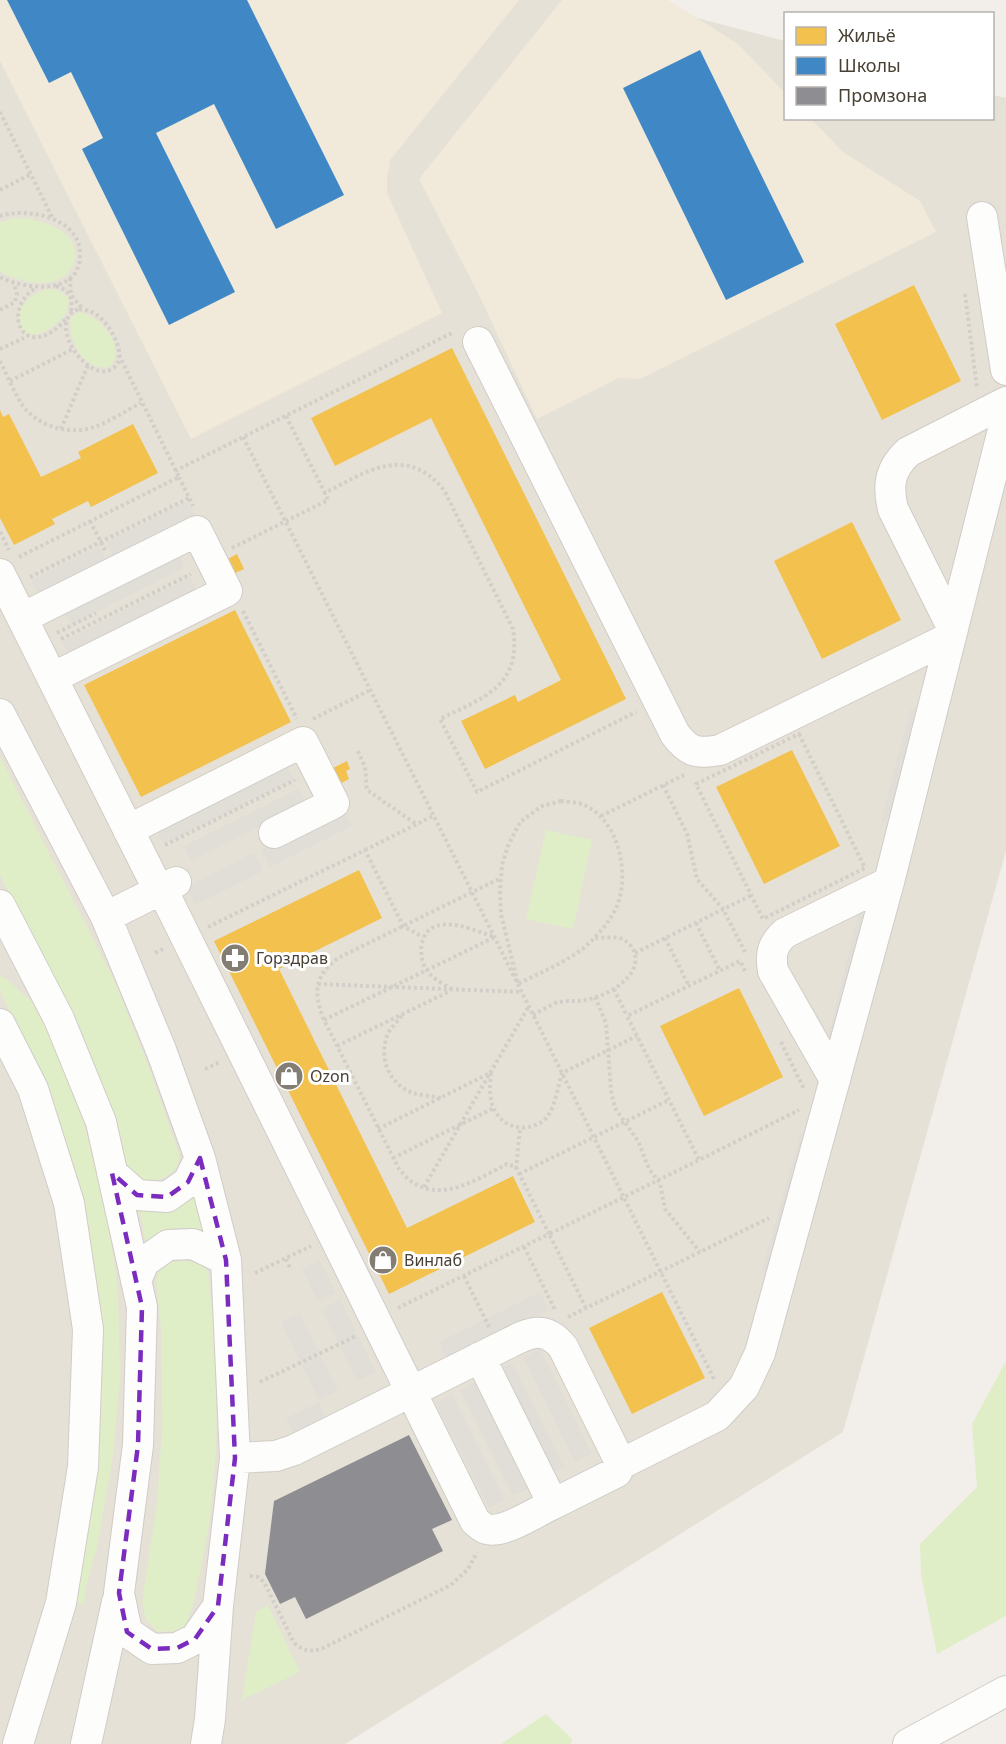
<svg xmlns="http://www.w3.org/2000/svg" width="1006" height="1744" font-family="'Noto Sans',sans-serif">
  <rect width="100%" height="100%" fill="#f2efea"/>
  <path fill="#e6e1d6" d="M0 0H628L785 41 786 118H992L993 95 1006 98V851L843 1432 345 1744H0Z"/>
  <path fill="#f1eadb" d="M0 0H519L390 160 387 179V193L442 313 191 439 0 61Z
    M562 0H668L738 44 785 93 786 118 811 119 843 152 920 201 936 232 640 379 619 378 537 419 479 295 419 179Z"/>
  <path fill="#dfeec7" d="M16 218C38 217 84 231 74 262 64 293 19 283 0 271V222Z
    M49 289 57 290 68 297C70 308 66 315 58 322 15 360 0 300 49 289Z
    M79 312C100 315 127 347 110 366 86 374 66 339 71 318Z
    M0 757 115 982 151 1073 179 1154 178 1166C162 1184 148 1184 127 1172L71 1015 0 875Z
    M546 830 592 840 573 929 526 919Z
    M0 976 6 979 31 1001 44 1024 79 1105 106 1208 118 1287 120 1378 113 1455 97 1547 86 1587 84 1605 77 1602 99 1443 100 1332 57 1118 0 990Z
    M195 1196 204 1236C200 1234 195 1230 191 1229 175 1225 155 1231 146 1243L139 1206C164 1215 174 1211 195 1196Z
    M183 1261 198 1262 208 1272C219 1370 222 1471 201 1568 197 1588 193 1607 186 1626L174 1631 158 1632 146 1620 142 1601 157 1504 162 1429 161 1328 156 1282 158 1270 169 1263Z
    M1006 1361V1616L937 1654 921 1575 920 1544 977 1487 972 1424Z
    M268 1605 300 1672 242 1700 256 1612Z
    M546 1714 572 1739 571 1744H501Z"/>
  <path fill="#e1ded8" d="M188 501 197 519 115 560 106 542Z
    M99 546 108 564 40 598 31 580Z
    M178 552 185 567 71 625 63 609Z
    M190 577 199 594 70 658 62 642Z
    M910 709 925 713 899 813 881 822Z
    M285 763 294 779 164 844 156 828Z
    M299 789 306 804 191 861 184 846Z
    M343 809 352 826 270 867 261 850Z
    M254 853 263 871 195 905 186 887Z
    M876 900 841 1041 828 1037 858 915Z
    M821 1118 783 1251 761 1274 800 1135Z
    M320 1260 336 1293 318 1302 302 1269Z
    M540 1292 549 1310 447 1360 439 1342Z
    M340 1300 376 1372 357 1381 321 1309Z
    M299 1313 338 1391 319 1400 281 1323Z
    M540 1349 592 1453 575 1462 523 1357Z
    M512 1363 564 1467 548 1475 496 1370Z
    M478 1381 531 1488 513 1496 460 1390Z
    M452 1394 505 1500 489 1508 436 1402Z
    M319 1402 327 1421 295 1437 286 1418Z"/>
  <path fill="#f2c14e" d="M914 285 961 381 882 420 835 324Z
    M452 348 626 699 485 769 461 721 515 695 518 702 561 680 431 418 335 466 311 418Z
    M0 410 3 417 9 414 41 477 81 458 78 452 133 424 158 473 91 507 88 501 52 519 55 524 14 545 0 518Z
    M852 522 901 620 822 659 774 561Z
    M237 554 244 569 229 576 222 562Z
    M235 610 291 722 141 797 84 685Z
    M792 750 840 846 764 884 716 787Z
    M347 761 350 769 346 771 349 779 334 787 327 771Z
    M359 870 382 918 279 969 407 1228 513 1176 535 1222 389 1294 214 941Z
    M739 988 783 1077 704 1116 660 1026Z
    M662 1292 705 1378 632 1414 589 1328Z"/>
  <path fill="#3f88c5" d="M7 0H247L344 195 276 229 214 104 156 133 235 292 169 325 82 149 103 138 71 72 49 83Z
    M700 50 804 262 726 300 623 88Z"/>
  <path fill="#8d8d92" d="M409 1435 452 1520 432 1529 443 1551 306 1619 295 1597 280 1604 265 1574 274 1501Z"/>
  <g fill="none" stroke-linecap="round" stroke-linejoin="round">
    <g stroke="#d0ccc7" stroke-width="32">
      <path id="minor" d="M982 217 1006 370
        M478 342 675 734C689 753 698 754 720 750L951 637
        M0 574 159 891
        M22 618 197 531 227 591 52 678
        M953 629 893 509C887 485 890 469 908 452L1006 402
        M0 714 106 917 161 1050 200 1158 226 1260 235 1458 218 1606 210 1719 206 1744
        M128 830 303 742 334 803 274 833
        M162 889 475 1521C479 1524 482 1528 487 1529 503 1534 538 1511 553 1504
        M0 905 59 1019 101 1122 142 1307 138 1445 119 1593 127 1632 152 1649 177 1648 195 1639 218 1606
        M106 917 176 882
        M0 1024 33 1089 69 1203 88 1329 83 1467 61 1603 18 1744
        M835 1080 773 971C770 954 772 945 785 933L889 882
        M112 1173 137 1195 167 1197 188 1182 200 1158
        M136 1281 144 1262 168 1245 193 1244 226 1260
        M480 1357 553 1504 617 1472 621 1464
        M235 1458 276 1456 294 1450 499 1348C524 1336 542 1321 563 1347L621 1464 717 1416 744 1387 760 1353 889 882 1006 418
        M86 1744 117 1602
        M908 1744 1006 1691"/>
    </g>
    <path stroke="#d2cfc9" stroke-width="4" stroke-dasharray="3 3" stroke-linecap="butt" d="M0 112 53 219
      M0 190 31 174
      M0 216C28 207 82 218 80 256 79 297 23 289 0 277
      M70 278 71 295 82 308
      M56 286C70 290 73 298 71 311
      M34 289C0 312 25 366 67 318
      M965 294 977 388
      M79 309C86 310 91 311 97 315 110 324 132 360 110 370 85 381 45 320 79 309Z
      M0 310 15 302 17 293 14 284
      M0 349 24 338
      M0 361C7 375 13 390 21 403 35 425 66 435 91 428 108 423 125 411 141 403
      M10 381 73 349
      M286 416 325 493C367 471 406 444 444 490L513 629C522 686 483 698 440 719L477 792 636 712
      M61 429 88 365
      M243 437 472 892 715 1381
      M175 471 454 332
      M179 477 193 506
      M90 521 105 550
      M0 532 9 550
      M232 548 328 500 325 493
      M19 557 179 477 119 355
      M30 577 189 498
      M243 611 297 719
      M57 633 96 613
      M61 639 191 574
      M313 719 370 690
      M799 734 865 868 763 919 696 784Z
      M358 751 365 767 367 790 416 824
      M663 785 687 834 697 879 723 909 745 952
      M561 801C568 802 578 802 584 805 619 820 630 873 617 906 612 917 605 927 596 936 576 959 545 970 518 984L501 914 500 891 502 865 508 846 520 822 542 806Z
      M601 816 684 775
      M165 845 295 780
      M365 850 433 816
      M696 923 720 971
      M208 927 365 850 403 926 423 937
      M665 938 689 986
      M155 953 165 948
      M635 953 752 895
      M745 971 740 961 627 1016 699 1160 799 1110
      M318 984 522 992
      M452 989C443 984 431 978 426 969 417 954 420 927 441 925 458 922 478 932 495 937
      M614 989 627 1016
      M595 997 606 1023 611 1091 615 1108 638 1141 649 1169 660 1183 665 1209 700 1252
      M533 1015C541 1011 550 1005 558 1002 565 1001 571 1001 577 1001 595 1000 615 991 627 978 639 967 639 947 622 939 615 936 603 938 595 938
      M402 1016C396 1023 388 1030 386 1039 380 1061 390 1085 413 1093 421 1095 431 1096 441 1098
      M324 1020 495 937
      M781 1042 804 1089
      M337 1046 450 991
      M205 1069 220 1062
      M491 1073C490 1087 488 1101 497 1114 508 1132 538 1132 549 1114 556 1103 558 1085 562 1073L637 1036
      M378 1129 490 1073
      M393 1158 494 1108
      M516 1169 520 1128
      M519 1174 669 1100
      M424 1187 529 1006
      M524 1247 555 1310
      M286 1259 291 1270
      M255 1273 311 1246
      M464 1276 489 1327
      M398 1308 549 1234 516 1167 507 1164C479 1178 443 1203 412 1182 407 1179 403 1173 399 1169L323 1018C313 990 315 976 338 958L501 878
      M586 1308 549 1234 699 1160
      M568 1317 769 1218
      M260 1382 356 1336
      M250 1576 258 1577 264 1582 294 1643C303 1651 310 1652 321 1649L451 1585 468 1569 477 1552"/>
    <use href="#minor" stroke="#fdfdfc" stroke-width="30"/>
  </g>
  <path fill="none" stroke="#7b2cbf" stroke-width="4.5" stroke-dasharray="12 8" stroke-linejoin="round" d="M200 1158 226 1260 235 1458 218 1606 195 1639 177 1648 152 1649 127 1632 119 1593 138 1445 142 1307 112 1173 137 1195 167 1197 188 1182Z"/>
  <defs>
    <g id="pharmacy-disc" transform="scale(1.5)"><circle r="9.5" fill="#847d74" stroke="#fff"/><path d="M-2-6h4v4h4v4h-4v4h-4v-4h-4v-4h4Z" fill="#fff"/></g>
    <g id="shop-disc" transform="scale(1.5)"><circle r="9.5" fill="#847d74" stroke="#fff"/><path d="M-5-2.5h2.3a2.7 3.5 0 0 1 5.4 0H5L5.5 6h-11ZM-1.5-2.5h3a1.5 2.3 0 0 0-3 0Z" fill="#fff"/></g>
  </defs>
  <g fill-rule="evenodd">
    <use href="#pharmacy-disc" x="235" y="958"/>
    <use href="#shop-disc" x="289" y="1076"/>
    <use href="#shop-disc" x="383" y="1260"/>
  </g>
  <g text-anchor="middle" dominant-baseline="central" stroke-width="6" stroke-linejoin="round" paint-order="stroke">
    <g font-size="16" fill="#484034" stroke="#fff" text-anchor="start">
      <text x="256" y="958">Горздрав</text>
      <text x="310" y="1076">Ozon</text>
      <text x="404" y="1260">Винлаб</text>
    </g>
  </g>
  <rect x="784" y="12" width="210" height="108" fill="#ffffff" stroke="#b6b3ae" stroke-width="1.5"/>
  <rect x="796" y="27" width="30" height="18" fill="#f2c14e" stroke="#b6b3ae" stroke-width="1.5"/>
  <text x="838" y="42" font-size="18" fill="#484034">Жильё</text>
  <rect x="796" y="57" width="30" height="18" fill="#3f88c5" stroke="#b6b3ae" stroke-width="1.5"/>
  <text x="838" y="72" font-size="18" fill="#484034">Школы</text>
  <rect x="796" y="87" width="30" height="18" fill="#8d8d92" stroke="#b6b3ae" stroke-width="1.5"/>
  <text x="838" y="102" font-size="18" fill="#484034">Промзона</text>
</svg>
